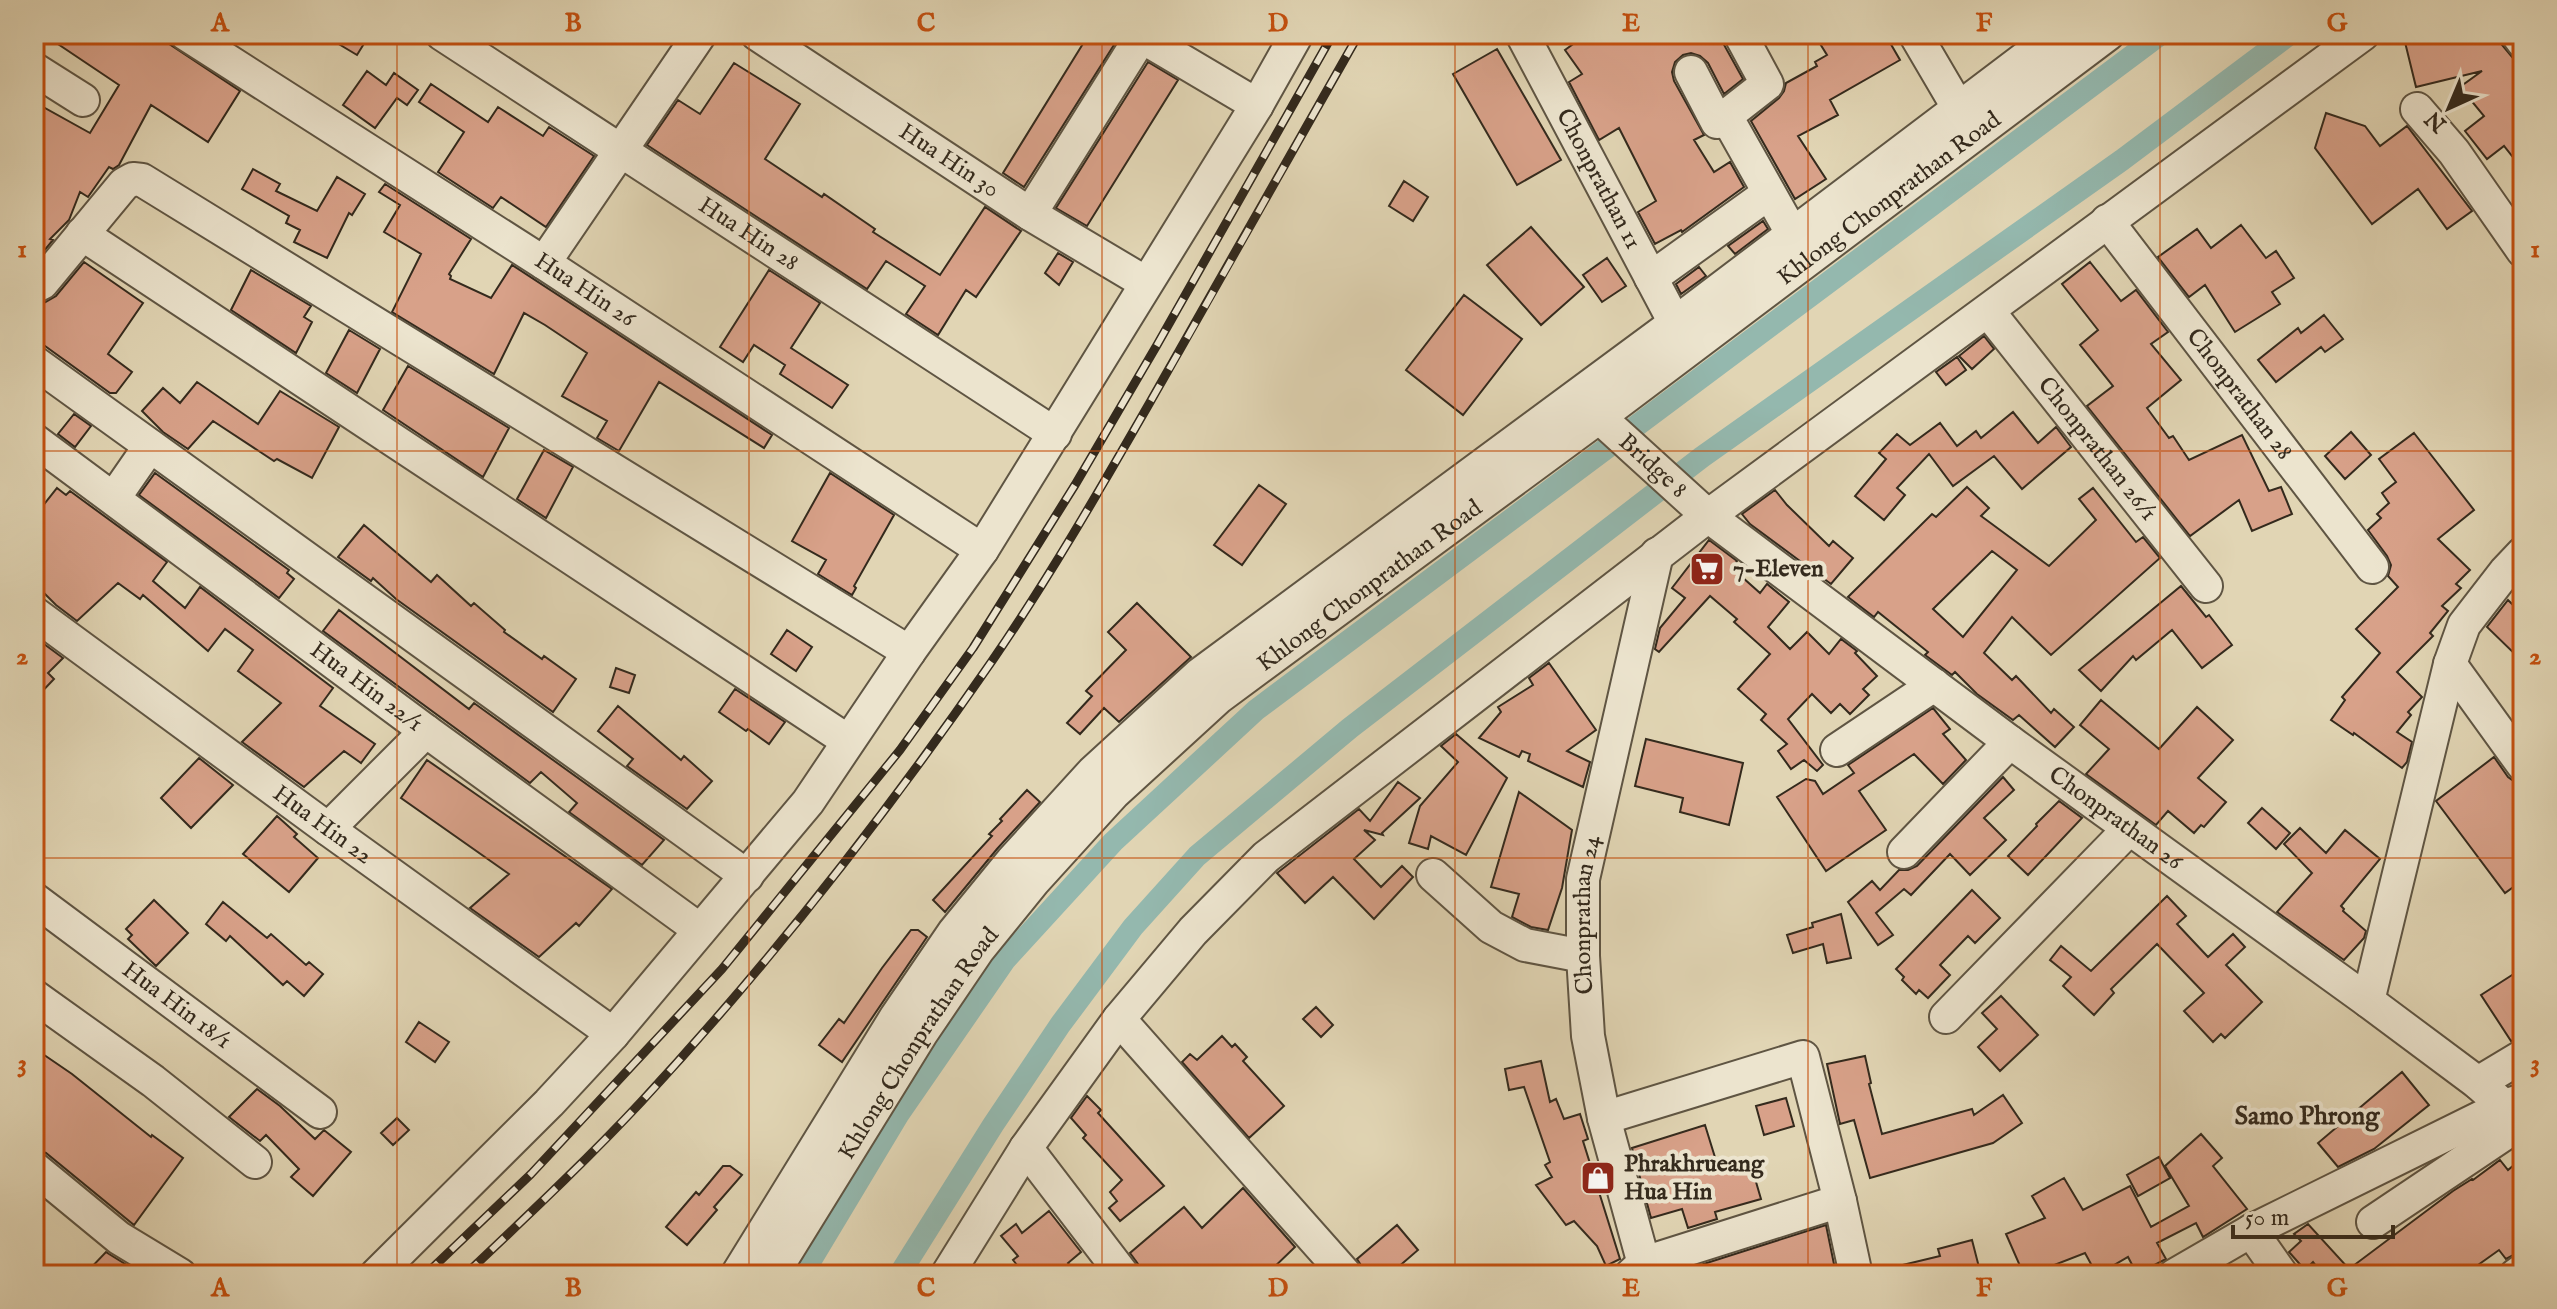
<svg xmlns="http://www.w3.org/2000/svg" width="2557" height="1309" font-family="'IM FELL English',serif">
  <rect width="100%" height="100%" fill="#e1d5b4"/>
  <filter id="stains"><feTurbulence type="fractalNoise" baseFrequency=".0025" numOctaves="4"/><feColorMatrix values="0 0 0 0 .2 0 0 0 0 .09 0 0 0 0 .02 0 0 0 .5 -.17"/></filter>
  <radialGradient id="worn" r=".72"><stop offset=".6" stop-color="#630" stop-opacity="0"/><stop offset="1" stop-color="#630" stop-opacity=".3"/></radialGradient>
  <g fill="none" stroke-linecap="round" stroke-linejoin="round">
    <path stroke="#94b8ae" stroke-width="22" d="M802 1275 898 1115 1005 960 1113 842 1256 710 2161 34
      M899 1275 993 1125 1060 1025 1133 927 1197 856 1350 728 1702 457 2122 160 2290 34"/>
  </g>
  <path fill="#d8a189" stroke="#342a1d" stroke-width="2" fill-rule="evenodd" d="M43 34H154L240 91 208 142 151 105 119 165 113 169 109 167 88 197 80 192 69 220 50 239 53 240 34 263V102L90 133 119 85Z
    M322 34H370L357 55Z
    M1089 34H1118L1119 37 1024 187 1003 173Z
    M1587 34H1721L1723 43 1743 79 1724 94 1708 63 1700 56 1691 53 1683 55 1675 62 1672 72 1674 81 1704 135 1694 140 1714 172 1730 162 1744 187 1682 232 1681 230 1655 244 1638 212 1656 201 1619 128 1599 140 1569 82 1582 74 1565 50Z
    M1814 34H1885L1900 60 1830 100 1838 115 1798 136 1826 179 1795 199 1751 121 1779 98 1784 91 1786 83 1817 66 1815 62 1827 55Z
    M2403 34H2493L2523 70V170L2504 146 2487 159 2465 131 2484 116 2460 87 2482 71 2416 87Z
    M1497 49 1561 160 1517 185 1453 74Z
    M1148 62 1178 80 1087 226 1056 208Z
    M734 63 800 104 765 159 822 197 824 194 875 229 873 232 940 275 985 207 1021 231 976 297 966 290 938 335 906 314 925 286 886 261 867 289 647 145 678 100 700 114Z
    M367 71 386 85 394 73 418 90 407 105 397 98 375 128 343 105Z
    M431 84 488 122 498 107 543 136 549 127 594 156 546 227 501 197 493 208 438 172 464 132 419 102Z
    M2326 113 2365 126 2380 146 2407 126 2472 211 2447 229 2418 189 2372 224 2315 148Z
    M253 169 280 184 276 191 317 211 337 177 365 194 352 215 349 213 327 258 294 242 300 230 286 223 289 216 242 189Z
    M1404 181 1428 197 1413 221 1389 206Z
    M385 184 471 239 449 274 451 276 450 279 491 298 512 265 772 435 764 448 659 382 619 451 597 438 607 421 562 396 587 353 545 325 524 313 494 374 392 312 421 254 384 232 400 205 379 192Z
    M1763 221 1768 229 1735 254 1728 246Z
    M2241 225 2266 258 2276 251 2294 278 2272 292 2280 304 2235 332 2205 285 2189 297 2158 257 2197 229 2211 248Z
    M1531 227 1584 287 1541 325 1487 265Z
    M1058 253 1073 262 1059 285 1045 273Z
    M1607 258 1626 286 1602 302 1583 275Z
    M84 262 143 303 108 354 132 372 116 393H110L34 338V306L42 304 56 296Z
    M2090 262 2121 301 2136 290 2168 332 2151 344 2181 380 2147 408 2169 438 2173 436 2189 460 2242 435 2269 491 2281 487 2292 514 2252 531 2239 500 2190 536 2087 406 2113 386 2080 345 2098 330 2062 284Z
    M1699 267 1706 276 1681 294 1676 284Z
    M251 270 311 306 304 317 312 322 296 353 231 310Z
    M769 270 820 303 791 348 848 385 832 408 780 374 785 365 754 345 743 362 720 347Z
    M1464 295 1522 339 1463 415 1406 370Z
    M2324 315 2343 339 2325 352 2321 347 2276 382 2258 360 2298 328 2301 333Z
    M349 330 380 349 357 393 326 373Z
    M1984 336 1994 349 1972 369 1959 356Z
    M1957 357 1966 370 1946 385 1936 372Z
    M408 366 509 428 483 477 383 410Z
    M197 382 258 424 280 391 339 427 312 478 277 459 274 461 213 421 188 449 163 432 142 411 163 388 180 403Z
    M2013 412 2038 443 2056 427 2071 447 2022 489 1994 456 1953 486 1929 454 1897 488 1905 495 1884 520 1855 496 1886 459 1879 453 1897 434 1910 445 1940 423 1957 446 1976 431 1981 438Z
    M74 414 91 426 75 447 58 434Z
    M2351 432 2371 455 2345 479 2325 456Z
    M2414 433 2474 510 2438 539 2470 570 2456 584 2461 588 2442 606 2448 611 2430 633 2433 636 2397 672 2422 697 2408 712 2411 715 2397 732 2412 742 2407 762 2402 768 2354 733 2353 735 2331 720 2345 700 2342 697 2380 653 2356 629 2398 587 2388 576 2391 565 2387 556 2368 530 2381 518 2377 514 2389 503 2382 493 2396 482 2379 459Z
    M544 450 573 467 546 518 517 499Z
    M155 473 289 570 287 573 294 579 279 598 139 495Z
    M830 473 894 515 854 586 856 588 852 595 818 574 826 560 792 541Z
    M1259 485 1286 504 1242 565 1214 545Z
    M1967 487 1989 508 1981 516 2049 566 2096 520 2079 499 2093 488 2136 542 2143 537 2160 558 2051 655 2012 617 1984 653 2012 680 2016 676 2051 713 2054 709 2074 727 2055 747 2019 715 2013 720 1977 694 1955 672 1952 675 1925 655 1928 652 1878 612 1874 617 1848 597 1932 514 1936 517ZM1992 551 2017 570 1963 637 1933 609Z
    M57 488 66 495 70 491 167 562 153 581 185 608 200 587 333 688 320 706 375 744 361 763 344 751 304 787 242 742 281 703 238 671 253 650 225 629 208 651 143 595 140 599 118 583 77 621 56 605 34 583V517Z
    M1775 490 1787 505 1829 546 1833 541 1853 558 1831 584 1750 524 1742 514Z
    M364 525 431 582 437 575 471 606 474 603 505 630 504 632 542 659 544 656 576 679 553 712 396 599 373 578 371 581 338 557Z
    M1709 540 1737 561 1732 568 1760 593 1767 584 1789 602 1768 627 1790 649 1807 632 1829 654 1841 639 1857 651 1855 653 1877 676 1863 689 1869 695 1850 714 1840 704 1831 713 1812 694 1788 719 1823 765 1817 771 1804 760 1791 769 1778 751 1787 744 1761 720 1766 714 1738 689 1770 654 1734 622 1737 619 1710 596 1659 652 1655 649 1660 628 1685 598 1672 588Z
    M2181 586 2206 617 2209 615 2232 645 2202 668 2172 630 2136 660 2133 656 2101 691 2079 670Z
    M2508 600 2523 615V662L2487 627Z
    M1137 603 1191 657 1119 722 1104 708 1080 734 1067 723 1092 696 1086 691 1126 650 1108 632Z
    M339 610 469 709 474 703 664 840 642 865 569 812 577 803 541 772 530 783 323 631Z
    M787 630 812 647 796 671 771 654Z
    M44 644 63 658 48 673 54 679 34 700V655Z
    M1549 663 1596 730 1567 751 1590 762 1583 787 1528 761 1530 754 1522 751 1519 757 1479 738 1501 712 1498 707 1533 685 1529 678Z
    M616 668 635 675 629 693 610 687Z
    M735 689 785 722 769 744 748 729 746 731 719 712Z
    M2101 700 2159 749 2197 707 2233 740 2198 778 2226 802 2204 827 2201 825 2194 833 2168 811 2156 825 2086 774 2109 749 2080 725Z
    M618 706 681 760 684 756 712 781 687 809 627 766 633 759 598 731Z
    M1933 708 1950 729 1943 734 1966 760 1943 784 1914 754 1859 791 1886 830 1826 871 1777 797 1806 779 1815 781 1823 794 1854 773 1848 765Z
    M1456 734 1507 778 1466 855 1431 836 1428 849 1409 843 1420 806 1458 762 1441 746Z
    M1646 739 1743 763 1729 825 1680 812 1683 798 1635 786Z
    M2494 757 2508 777 2515 782 2523 784V880L2505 893 2436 801Z
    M199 758 233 785 191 828 161 798Z
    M427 760 612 889 579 926 576 923 539 957 470 908 509 874 401 798Z
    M2003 777 2014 790 1984 818 2006 840 1970 875 1950 854 1911 895 1904 889 1876 913 1893 935 1878 945 1848 902 1872 881 1880 890 1899 870H1908L1917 866Z
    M1398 782 1420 798 1382 833 1383 835 1364 830 1375 840 1354 859 1381 887 1402 866 1413 877 1374 919 1333 877 1305 903 1277 873 1359 809 1370 821Z
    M1027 790 1040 802 997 849 945 912 933 900 992 836 989 834 1002 821 1000 819Z
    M1519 792 1572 830 1562 888 1548 930 1531 927 1512 917 1519 894 1491 887Z
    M2059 801 2082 818 2028 875 2008 856 2037 826 2036 824Z
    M2262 808 2290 833 2276 849 2248 823Z
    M277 816 297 834 294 837 318 858 289 892 243 854Z
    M2300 828 2326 853 2345 830 2380 859 2341 906 2344 909 2343 911 2366 931 2364 938 2344 960 2277 912 2312 873 2284 844Z
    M1972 890 2000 918 1975 943 1968 936 1940 965 1950 975 1928 998 1919 990 1916 994 1902 980 1904 977 1896 969Z
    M2167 896 2186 916 2177 924 2208 957 2233 934 2245 947 2226 965 2262 1002 2225 1038 2221 1034 2213 1042 2184 1011 2204 993 2157 944 2111 989 2114 993 2094 1015 2063 986 2071 977 2050 960 2061 946 2091 971Z
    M154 900 188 933 156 966 128 939 132 935 126 929Z
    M223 902 267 938 271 934 306 965 309 962 323 974 304 996 287 981 283 985 230 936 226 941 206 924Z
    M1841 914 1851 958 1827 963 1823 944 1793 953 1787 935 1813 927 1812 923Z
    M911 930H918L927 937 842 1062 819 1045 839 1019 844 1023 882 968Z
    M2523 968V1037L2511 1041 2481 995Z
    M2001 996 2038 1035 2000 1071 1978 1047 1997 1029 1982 1013Z
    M1316 1007 1333 1025 1321 1037 1303 1019Z
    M419 1022 449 1042 435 1062 406 1042Z
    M1222 1036 1232 1047 1235 1044 1247 1057 1243 1061 1284 1106 1249 1138 1182 1062 1190 1054 1197 1060Z
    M34 1048 72 1074 151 1137 152 1135 183 1158 134 1225 46 1153 34 1149Z
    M1865 1056 1871 1083 1869 1084 1882 1134 1972 1109 1974 1115 2003 1095 2022 1123 1993 1143 1870 1178 1854 1120 1840 1124 1827 1064Z
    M1541 1061 1550 1102 1556 1099 1564 1119 1580 1114 1588 1139 1583 1141 1620 1259 1606 1266 1597 1246 1574 1221 1566 1225 1536 1185 1552 1177 1545 1165 1550 1162 1524 1087 1509 1090 1505 1069Z
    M2402 1072 2429 1105 2374 1149 2338 1167 2318 1143Z
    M257 1089 280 1106 315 1139 324 1130 351 1152 313 1196 291 1177 299 1169 266 1135 260 1141 229 1117Z
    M1087 1096 1101 1110 1098 1113 1164 1186 1120 1221 1109 1208 1117 1201 1110 1192 1122 1180 1083 1138 1086 1135 1071 1118Z
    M1786 1098 1794 1126 1764 1135 1756 1106Z
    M397 1118 409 1130 393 1145 381 1133Z
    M1705 1125 1718 1167 1749 1158 1761 1199 1715 1212 1717 1219 1688 1228 1682 1209 1651 1218 1632 1148Z
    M2201 1134 2222 1158 2213 1166 2247 1209 2203 1237 2196 1223 2157 1243 2166 1259 2137 1274 2128 1257 2097 1275 2085 1253 2049 1267 2053 1275H2024L2006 1234 2045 1218 2032 1196 2064 1178 2083 1210 2130 1186 2151 1227 2189 1206 2165 1166Z
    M2159 1157 2170 1178 2138 1196 2127 1175Z
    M2500 1160 2508 1170 2514 1165 2523 1177V1250L2506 1259 2499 1250 2464 1275H2323L2313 1262 2305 1270 2289 1252 2301 1241 2294 1234 2308 1224 2349 1269 2453 1191 2472 1179 2473 1180Z
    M723 1166H730L742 1175 714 1207 717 1210 687 1245 666 1227 696 1192 699 1195Z
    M1243 1188 1295 1247 1266 1275H1142L1138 1264 1130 1253 1184 1207 1202 1228Z
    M1049 1211 1081 1252 1068 1263 1079 1275H1025L1013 1260 1018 1256 1001 1236 1016 1224 1022 1233Z
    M1397 1225 1418 1250 1389 1275H1364V1270L1357 1259Z
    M1826 1225 1836 1274 1669 1275Z
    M1972 1240 1981 1275H1891L1890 1268 1940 1256 1938 1249Z
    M106 1252 109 1254 143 1275H84Z"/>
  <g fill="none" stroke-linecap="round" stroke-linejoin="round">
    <g stroke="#5f5543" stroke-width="36">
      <g id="minor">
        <path id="s1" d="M186 34 544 263 982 550"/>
        <path id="s2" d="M442 34 1055 434"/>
        <path id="s3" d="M757 34 1030 214 1146 283"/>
        <path d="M1137 34 1257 105"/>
        <path id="s4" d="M1522 34 1675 323"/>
        <path d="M1740 34 1767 84 1726 116 1793 235"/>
        <path d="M1915 34 1959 109"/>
        <path d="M2517 34 2523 42"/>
        <path d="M34 69 83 100"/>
        <path d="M1691 72 1717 122 1726 116"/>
        <path d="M2417 109 2454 152 2523 251"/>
        <path d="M1030 214 1141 37"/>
        <path id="s5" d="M2107 221 2372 567"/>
        <path d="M82 234 848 741"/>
        <path d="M544 263 700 34"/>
        <path d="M1651 278 1769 193"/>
        <path d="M34 287 42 283 124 184 133 179 142 180 909 652"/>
        <path id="s6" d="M1988 311 2206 586"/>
        <path d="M34 362 747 876"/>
        <path id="s7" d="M1585 401 1599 417 1708 516 2010 742 2368 1001 2478 1083 2523 1123"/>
        <path id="s8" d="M34 440 426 731 700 930"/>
        <path d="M114 498 150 446"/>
        <path id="s9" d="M34 613 328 829 613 1034"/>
        <path d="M2450 664 2523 765"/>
        <path d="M1837 750 1934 685"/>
        <path d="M328 829 426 731"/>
        <path d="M1904 852 2010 742"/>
        <path d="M1433 875 1491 927 1525 945 1583 956"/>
        <path id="s10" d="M34 899 320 1112"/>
        <path d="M34 996 153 1081 255 1162"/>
        <path d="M2368 1001 2450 664 2464 625 2505 572 2523 553"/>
        <path d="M1946 1017 2129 829"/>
        <path d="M1119 1019 1346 1275"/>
        <path d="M2478 1083 2523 1056"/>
        <path d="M1604 1118 1803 1057 1840 1201 1856 1275"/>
        <path d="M1026 1148 1123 1275"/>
        <path d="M34 1168 119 1238 180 1275"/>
        <path d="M2373 1222 2522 1122"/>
        <path d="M2251 1231 2282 1275"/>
        <path d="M376 1275 549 1103 613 1034 808 802 909 652 982 550 1257 105 1297 34"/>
        <path d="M737 1275 896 1017 954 932 1012 861 1093 772 1200 674 1675 323 2057 34"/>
        <path id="s11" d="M772 1275 921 1034 978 950 1034 881 1114 793 1219 697 1599 417 2108 34"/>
        <path d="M947 1275 1026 1148 1119 1019 1193 931 1266 857 1708 516 2363 34"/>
        <path d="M1631 1275 1644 1263 1840 1201"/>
        <path id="s12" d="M1647 1275 1604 1118 1588 1036 1583 956V879L1657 554"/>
        <path d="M2175 1275 2251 1231 2504 1106 2520 1101"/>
        <path d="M2516 1275 2523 1270"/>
      </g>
    </g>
    <use href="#minor" stroke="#ece4ce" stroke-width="32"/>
    <g stroke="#342a1d" stroke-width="9">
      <path id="rail" d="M425 1275 531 1174 722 969 900 750 973 648 1075 485 1157 345 1333 34
        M465 1275C525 1218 585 1162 641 1102 769 964 885 816 992 661 1049 578 1099 491 1149 404 1220 281 1289 157 1359 34"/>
    </g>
    <use href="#rail" stroke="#ece4ce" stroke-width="6" stroke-dasharray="18" stroke-linecap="butt"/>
  </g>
  <path fill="none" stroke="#c4500f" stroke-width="2" stroke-opacity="0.55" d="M397 34V1275M749 34V1275M1102 34V1275M1455 34V1275M1808 34V1275M2160 34V1275M34 451H2523M34 858H2523"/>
  <defs>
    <g id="supermarket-square" transform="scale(1.8)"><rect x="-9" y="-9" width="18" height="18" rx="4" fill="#8f2418" stroke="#ece4ce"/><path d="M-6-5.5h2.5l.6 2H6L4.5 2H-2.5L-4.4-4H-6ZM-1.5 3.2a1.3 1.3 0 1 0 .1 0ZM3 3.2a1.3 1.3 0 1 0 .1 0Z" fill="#fff"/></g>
    <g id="shop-square" transform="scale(1.8)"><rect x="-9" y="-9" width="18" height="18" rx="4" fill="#8f2418" stroke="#ece4ce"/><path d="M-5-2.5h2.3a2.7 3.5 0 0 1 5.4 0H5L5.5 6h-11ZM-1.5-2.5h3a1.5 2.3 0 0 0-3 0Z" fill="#fff"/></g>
  </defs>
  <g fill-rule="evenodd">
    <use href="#supermarket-square" x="1707" y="569"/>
    <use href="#shop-square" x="1598" y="1178"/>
  </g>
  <g text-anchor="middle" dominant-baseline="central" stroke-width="8" stroke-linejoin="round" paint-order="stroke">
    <g font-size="24" fill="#342a1d" stroke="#ece4ce">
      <text stroke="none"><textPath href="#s3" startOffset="230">Hua Hin 30</textPath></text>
      <text stroke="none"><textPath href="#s4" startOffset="164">Chonprathan 11</textPath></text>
      <text stroke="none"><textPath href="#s11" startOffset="1570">Khlong Chonprathan Road</textPath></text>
      <text stroke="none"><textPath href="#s2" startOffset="366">Hua Hin 28</textPath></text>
      <text stroke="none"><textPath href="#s1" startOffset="474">Hua Hin 26</textPath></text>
      <text stroke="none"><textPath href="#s5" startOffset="218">Chonprathan 28</textPath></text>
      <text stroke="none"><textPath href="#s6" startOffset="176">Chonprathan 26/1</textPath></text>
      <text stroke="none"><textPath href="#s7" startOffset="94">Bridge 8</textPath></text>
      <text stroke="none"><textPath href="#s11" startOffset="922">Khlong Chonprathan Road</textPath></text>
      <text stroke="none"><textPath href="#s8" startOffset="414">Hua Hin 22/1</textPath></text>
      <text stroke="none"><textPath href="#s7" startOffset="676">Chonprathan 26</textPath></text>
      <text stroke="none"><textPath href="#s9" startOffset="358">Hua Hin 22</textPath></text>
      <text stroke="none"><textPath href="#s12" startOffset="368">Chonprathan 24</textPath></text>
      <text stroke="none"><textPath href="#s10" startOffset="178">Hua Hin 18/1</textPath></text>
      <text stroke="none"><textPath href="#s11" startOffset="274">Khlong Chonprathan Road</textPath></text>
    </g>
    <g font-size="24" font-weight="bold" fill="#342a1d" stroke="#ece4ce" text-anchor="start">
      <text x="1733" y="569">7-Eleven</text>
      <text x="1624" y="1164">Phrakhrueang<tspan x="1624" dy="28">Hua Hin</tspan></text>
    </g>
    <g font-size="26" font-weight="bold" fill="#342a1d" stroke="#ece4ce">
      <text x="2307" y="1116">Samo Phrong</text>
    </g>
  </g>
  <rect width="2557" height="1309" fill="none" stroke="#e1d5b4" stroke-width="88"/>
  <g transform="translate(2449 108) rotate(224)" stroke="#ece4ce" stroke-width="6" paint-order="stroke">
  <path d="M0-6L14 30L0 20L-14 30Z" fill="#342a1d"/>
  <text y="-12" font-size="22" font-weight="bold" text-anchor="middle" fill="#342a1d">N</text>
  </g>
  <path d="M2233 1225v12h160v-12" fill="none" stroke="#342a1d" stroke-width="4"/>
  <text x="2245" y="1225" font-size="24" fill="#342a1d" stroke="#ece4ce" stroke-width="6" paint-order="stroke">50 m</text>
  <rect x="44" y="44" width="2469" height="1221" fill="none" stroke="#c4500f" stroke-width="3"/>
  <g font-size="26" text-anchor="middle" font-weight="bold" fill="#c4500f">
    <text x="220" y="31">A</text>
    <text x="573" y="31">B</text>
    <text x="926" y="31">C</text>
    <text x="1278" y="31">D</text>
    <text x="1631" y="31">E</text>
    <text x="1984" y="31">F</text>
    <text x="2337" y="31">G</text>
    <text x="22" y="257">1</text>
    <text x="2535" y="257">1</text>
    <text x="22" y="664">2</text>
    <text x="2535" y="664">2</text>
    <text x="22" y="1071">3</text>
    <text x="2535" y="1071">3</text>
    <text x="220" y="1296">A</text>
    <text x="573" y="1296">B</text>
    <text x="926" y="1296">C</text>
    <text x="1278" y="1296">D</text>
    <text x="1631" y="1296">E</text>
    <text x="1984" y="1296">F</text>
    <text x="2337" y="1296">G</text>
  </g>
  <rect width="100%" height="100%" filter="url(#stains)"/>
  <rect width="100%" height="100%" fill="url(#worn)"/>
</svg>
